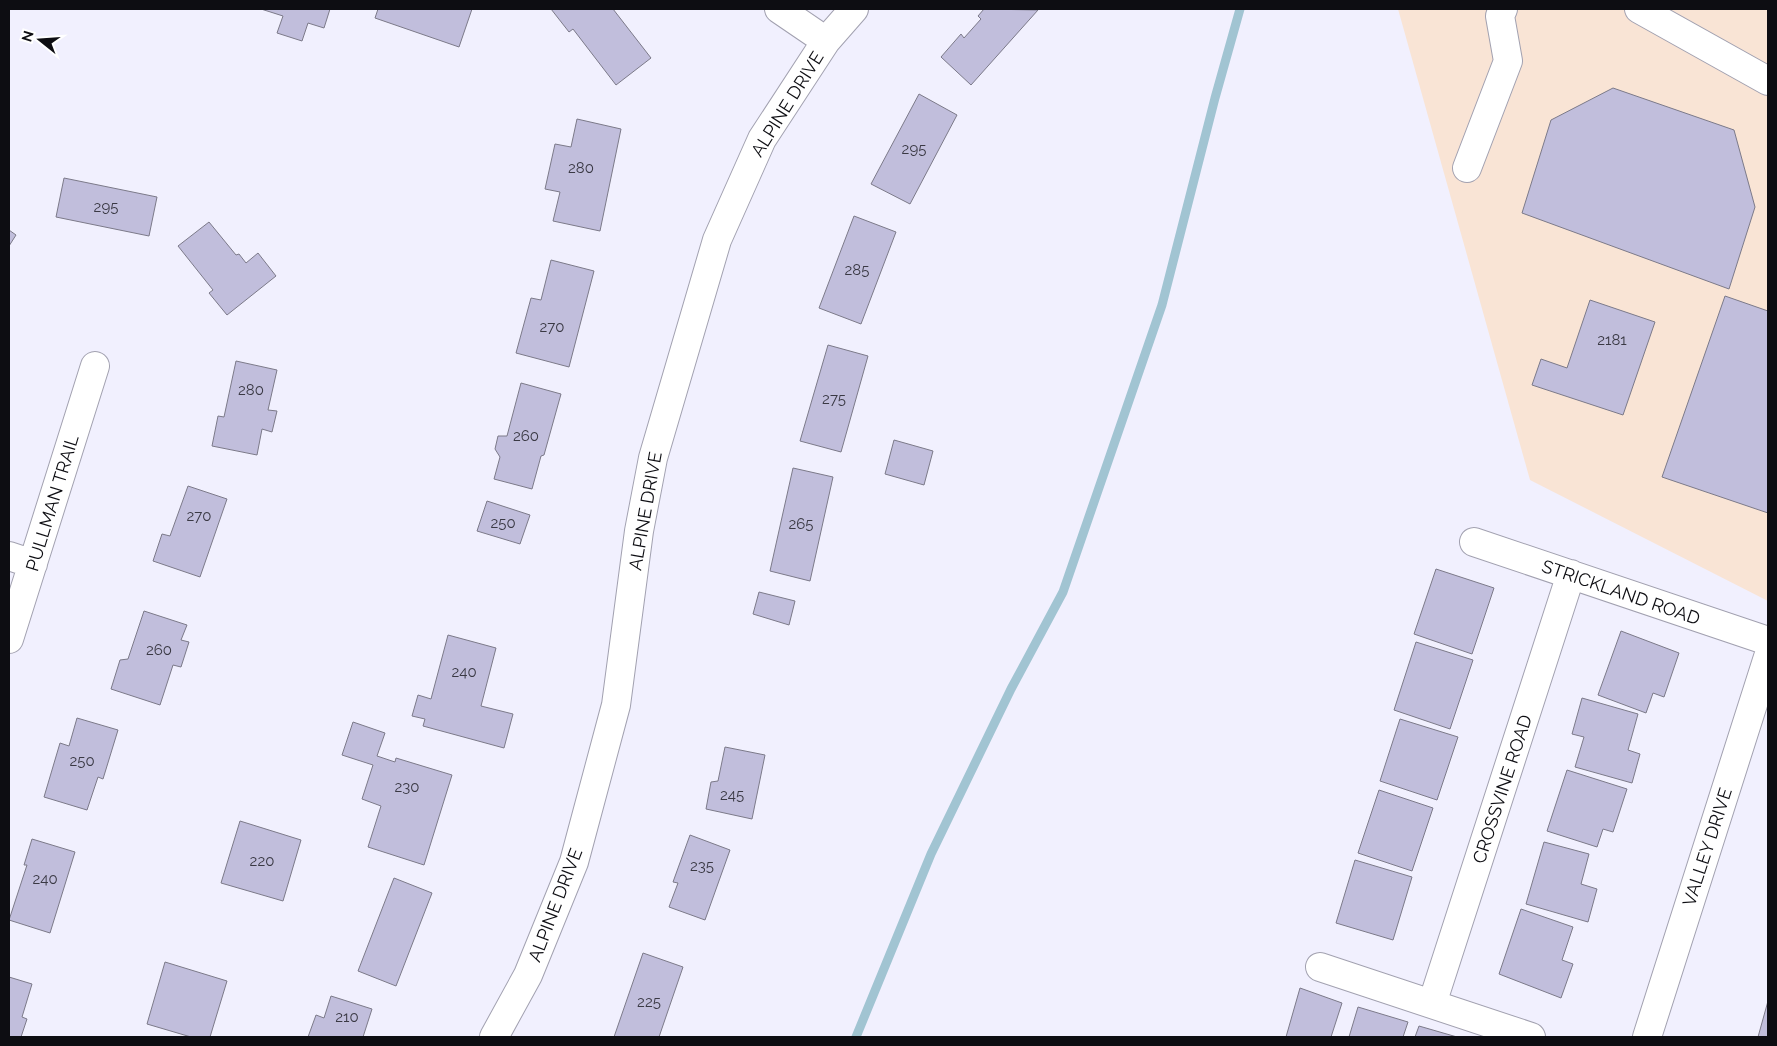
<svg xmlns="http://www.w3.org/2000/svg" width="1777" height="1046" font-family="Raleway,sans-serif">
  <rect width="100%" height="100%" fill="#f1f0fe"/>
  <path fill="#f9e4d5" d="M1398 9H1768V601L1530 480Z"/>
  <g fill="none" stroke-linecap="round" stroke-linejoin="round">
    <path stroke="#a1c4d2" stroke-width="9" d="M856 1037 931 854 1011 689 1063 592 1162 305 1215 98 1240 9"/>
  </g>
  <path fill="#c1bedc" stroke="#7c7a89" d="M261 9H330L324 28 308 23 302 41 277 33 283 16Z
    M378 9H472L459 47 375 18Z
    M551 9H613L651 58 616 85 573 29 569 32Z
    M984 9 1038 10 971 85 941 57 961 34 964 38 981 19 978 16Z
    M1613 88 1734 130 1755 207 1729 289 1522 213 1551 120Z
    M919 94 957 115 910 204 871 184Z
    M577 119 621 129 600 231 553 221 560 192 545 189 555 144 571 147Z
    M64 178 157 197 149 236 56 217Z
    M854 216 896 232 861 324 819 308Z
    M209 222 236 255 239 254 246 263 258 253 276 276 227 315 209 293 213 290 178 246Z
    M9 230 16 235 9 246Z
    M551 260 594 271 569 367 516 353 531 298 541 300Z
    M1725 296 1768 311V513L1662 477Z
    M1590 300 1655 322 1623 415 1532 385 1541 359 1567 368Z
    M828 345 868 356 841 452 800 441Z
    M236 361 277 370 268 410 277 411 272 432 262 429 257 455 212 446 218 416 224 417Z
    M521 383 561 394 544 455 541 456 532 489 494 479 500 457 495 449 498 436H507Z
    M894 440 933 451 924 485 885 474Z
    M793 468 833 477 810 581 770 571Z
    M188 486 227 499 200 577 153 561 162 534 170 536Z
    M487 501 530 515 520 544 477 531Z
    M1436 569 1494 588 1472 654 1414 634Z
    M759 592 795 601 789 625 753 614Z
    M144 611 187 625 181 640 189 642 181 667 173 665 160 705 111 689 120 660 128 659Z
    M1621 631 1679 653 1664 697 1653 693 1646 713 1598 695Z
    M448 635 496 648 481 706 513 714 504 748 423 726 425 719 412 716 418 695 431 699Z
    M1416 642 1473 660 1450 729 1394 710Z
    M1582 698 1638 714 1628 750 1640 754 1632 783 1575 767 1584 737 1572 734Z
    M77 718 118 730 103 779 98 777 87 810 44 797 60 743 69 746Z
    M1400 719 1458 737 1437 800 1380 781Z
    M353 722 385 733 377 756 395 762 396 758 452 775 424 865 368 847 381 806 362 799 373 765 342 755Z
    M725 747 765 755 752 819 706 809 711 782 718 781Z
    M1567 770 1627 789 1613 832 1603 829 1597 847 1547 831Z
    M1379 790 1433 808 1412 871 1358 853Z
    M240 821 301 840 283 901 221 883Z
    M690 835 730 850 705 920 669 907 678 883 673 882Z
    M32 839 75 852 50 933 9 920 27 865H24Z
    M1544 842 1589 854 1581 884 1597 889 1588 922 1526 904Z
    M1355 860 1412 877 1393 940 1336 923Z
    M394 878 432 893 396 986 358 971Z
    M1521 909 1573 927 1562 960 1573 964 1561 998 1499 974Z
    M643 953 683 967 659 1037H614Z
    M165 962 227 981 210 1037H191L147 1024Z
    M9 977 32 984 22 1017 27 1019 21 1037H9Z
    M1300 988 1342 1003 1331 1037H1286Z
    M331 996 372 1009 363 1037H308L316 1015 324 1018Z
    M1768 1001V1037H1758Z
    M1358 1007 1408 1022 1403 1037H1349Z
    M1419 1026 1457 1037H1415Z"/>
  <g fill="none" stroke-linecap="round" stroke-linejoin="round">
    <g stroke="#a2a1b0" stroke-width="30">
      <path id="minor" d="M779 9 826 41
        M1639 9 1768 81
        M1467 168 1508 61 1500 16 1503 9
        M1474 542 1768 641
        M9 556 33 564
        M9 639 95 366
        M1320 967 1531 1037
        M1432 1004 1571 574
        M494 1037 528 975 574 862 616 705 639 531 653 458 717 240 762 139 826 41 854 9
        M1647 1037 1768 657"/>
    </g>
    <use href="#minor" stroke="#fff" stroke-width="28"/>
  </g>
  <g text-anchor="middle" dominant-baseline="central" stroke-width="5" stroke-linejoin="round" paint-order="stroke">
    <g font-size="15" fill="#3a3944">
      <text x="914" y="149">295</text>
      <text x="581" y="168">280</text>
      <text x="106" y="207">295</text>
      <text x="857" y="270">285</text>
      <text x="552" y="327">270</text>
      <text x="1612" y="340">2181</text>
      <text x="251" y="390">280</text>
      <text x="834" y="399">275</text>
      <text x="526" y="436">260</text>
      <text x="199" y="516">270</text>
      <text x="503" y="523">250</text>
      <text x="801" y="524">265</text>
      <text x="159" y="650">260</text>
      <text x="464" y="672">240</text>
      <text x="82" y="761">250</text>
      <text x="407" y="787">230</text>
      <text x="732" y="795">245</text>
      <text x="262" y="861">220</text>
      <text x="702" y="866">235</text>
      <text x="45" y="879">240</text>
      <text x="649" y="1002">225</text>
      <text x="347" y="1017">210</text>
    </g>
    <g font-size="18" fill="#0d0d12" stroke="#fff">
      <text transform="translate(787 104) rotate(-58)">ALPINE DRIVE</text>
      <text transform="translate(52 503) rotate(-73)">PULLMAN TRAIL</text>
      <text transform="translate(645 511) rotate(-80)">ALPINE DRIVE</text>
      <text transform="translate(1621 592) rotate(19)">STRICKLAND ROAD</text>
      <text transform="translate(1502 789) rotate(-72)">CROSSVINE ROAD</text>
      <text transform="translate(1707 847) rotate(-72)">VALLEY DRIVE</text>
      <text transform="translate(555 905) rotate(-69)">ALPINE DRIVE</text>
    </g>
  </g>
  <rect width="1777" height="1046" fill="none" stroke="#0d0d12" stroke-width="20"/>
  <g transform="translate(40 40) rotate(287)" stroke="#ffffff" stroke-width="4" paint-order="stroke">
  <path d="M0-4L9 19L0 12L-9 19Z" fill="#0d0d12"/>
  <text y="-8" font-size="14" font-weight="bold" text-anchor="middle" fill="#0d0d12">N</text>
  </g>
</svg>
